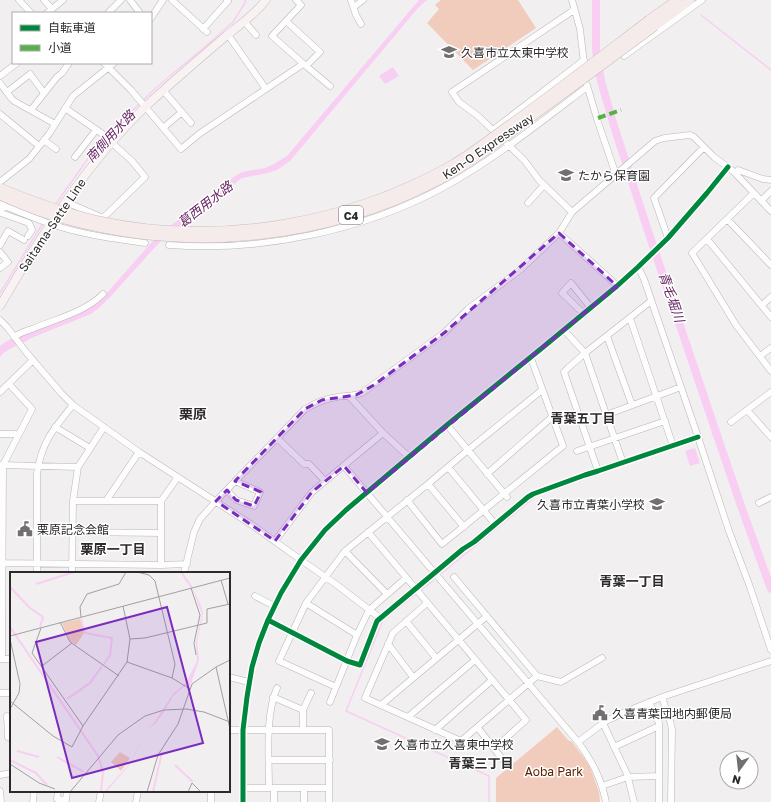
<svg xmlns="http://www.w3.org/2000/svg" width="771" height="802" font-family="'Golos Text','Noto Sans JP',sans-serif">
  <rect width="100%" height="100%" fill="#f2eff0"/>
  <path fill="#f1ccbd" d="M441 0H518L536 28 473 70 462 59 427 23 439 9 435 5Z
    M557 727 568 740 572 742 584 758 590 767 599 792 600 802H496V778Z"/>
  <path fill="#f8cff3" d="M419 0H427L418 8 290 161 277 170 268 173 242 178 239 180 207 208 177 227 158 244 111 296 99 308 91 314 31 338C21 345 8 347 0 357V346C9 338 23 335 34 330 56 322 78 315 98 303L151 243 168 227 209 199 235 176 242 172 265 168 272 165 287 156Z
    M393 67 399 76 385 84 379 76Z
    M695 448 700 463 690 466 685 451Z"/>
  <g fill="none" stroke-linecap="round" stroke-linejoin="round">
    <path stroke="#f8cff3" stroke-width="1.5" d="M701 15 771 70
      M142 101 158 86 207 45 233 22 245 3V0
      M55 205 92 153 116 126 139 104
      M0 293 43 223
      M712 435 717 434
      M442 573 536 496 595 475
      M419 591 433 581
      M416 594 383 620 346 711 489 776V802"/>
    <path stroke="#f8cff3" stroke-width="8" d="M596 0V50L601 81 614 126 650 237 740 503 771 589"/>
    <g stroke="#b8b6b7" stroke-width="7">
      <path id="minor" d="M19 0 31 13
        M44 0 52 9
        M130 0 140 13
        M172 0 207 32
        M296 0 301 5 272 36 306 66 330 86
        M351 0 356 15 361 24
        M572 0 580 29 585 72
        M354 7 363 0
        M47 13 63 0
        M108 13 121 0
        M151 18 163 0
        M244 21 256 35
        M286 21 320 52 306 66
        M203 29 228 1 227 0
        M228 35 266 89 300 66 302 63
        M624 56 702 0
        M104 63 131 90 181 149 199 134 266 89
        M0 76 17 63
        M0 83 11 98 14 101 55 124
        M587 85 597 119 616 175
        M163 90 191 123
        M7 92 30 74 44 93
        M65 108 104 135
        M31 110 57 77 62 73 69 63
        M0 114 39 146
        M163 128 182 112
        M493 130 584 60
        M44 140 56 149
        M75 157 96 130
        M738 170 763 179 771 180
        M0 182 29 159 49 134 73 96 114 63
        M754 193 692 253 736 325 771 371
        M761 201 771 191
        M66 202 103 218 145 177 132 161 111 142
        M528 203 544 185
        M0 204C19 212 38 220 57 226 86 235 115 239 145 243
        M3 205 1 209V213L29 223 32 230 28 236
        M572 212 539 180 524 160 478 116 459 102 452 92 574 10
        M727 219 771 265
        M559 233 608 277 617 286
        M668 238 654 198 704 147
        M707 239 771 317
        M0 245 8 231 24 240
        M169 245C261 252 363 231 444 187 495 159 541 122 587 87
        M0 252 8 262 0 268
        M638 267 644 279 698 437 729 531 750 587 771 650
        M762 305 771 297
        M584 314 562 293 571 283 591 308
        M630 318 673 446
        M0 320 7 327 26 352 61 393 73 405 139 452 252 525 301 560 337 585 380 618
        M564 330 585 353 623 463
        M607 336 632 405
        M14 337C19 333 26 331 32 329 55 319 84 313 103 294
        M760 356 771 348
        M0 392 33 360
        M349 396 383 433 409 457
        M747 410 771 437
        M606 415 681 387
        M731 422 771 392
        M447 425 507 497
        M55 427 90 448
        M0 434H15L18 436
        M277 438 304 464H309L325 481
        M577 451 665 421
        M0 465 78 467
        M344 466 578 742C592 761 601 778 606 802
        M448 467 495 524
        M598 471 564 372 568 368 585 353 651 301
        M487 474 552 417
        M428 484 464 527
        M227 490 236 500 254 506 260 492 235 481
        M407 500 442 544 563 446 532 361
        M73 501H161
        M106 501 139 452
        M759 503 771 497
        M73 532 161 533
        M368 532 526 720 494 749
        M275 541 312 492 383 433
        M345 551 387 594
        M0 563 161 565 187 564
        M161 565V501L178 477
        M37 573V474C41 443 54 428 73 405
        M72 573 73 501 78 467 104 427
        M184 573 194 532 200 519 216 501 305 409C316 403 324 399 337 397 345 396 354 396 362 393L444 333 468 309 520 270 559 233 572 212 655 141 664 138 690 135 694 137 714 157 733 171 771 211
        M454 577 537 676
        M406 578 369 610 357 635 336 687 279 661 306 603 345 551 428 484 468 450 542 390
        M255 596 274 606
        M306 603 357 635
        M427 603 393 633 365 698 461 741 537 676 561 682 602 658
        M268 620 347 661 360 665 377 621 463 549 474 542 528 497 533 494 585 475 598 471 698 437
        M406 621 436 658
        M388 644 413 677
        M0 659H11
        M2 659 3 465 32 409 9 384
        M229 677 249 682
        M0 693H11
        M273 697 303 710V730
        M662 697 670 721 672 729 671 802
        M330 702 336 687
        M649 702 659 723V802
        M381 705 487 616
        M303 710 311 693
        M7 716 8 737H11
        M408 717 475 660
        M603 723 627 774 634 802
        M478 728 503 760
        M229 730H329V802
        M435 730 492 680
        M578 742 606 721 625 712 662 697 771 661
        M614 747 659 726
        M269 760H330
        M0 775 11 773
        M602 786 628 777 659 776
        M243 788H329
        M269 788C269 758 265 715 277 688
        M0 791 1 802
        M58 791 57 799 66 800 67 791
        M211 791V802
        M33 802 34 791
        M99 802 101 791
        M136 802 138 791
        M243 802V730L247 697 252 667 259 643 268 620 281 593 301 560 325 530 346 510 447 425 542 348 617 286 638 267 668 238 707 193 728 167
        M274 802V788
        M304 802V788"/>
    </g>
    <g stroke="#c7bcbc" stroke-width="9">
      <path id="major" d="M0 306C42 234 86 164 146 106 172 82 199 59 226 36 240 25 255 14 266 0"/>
    </g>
    <g stroke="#c7bcbc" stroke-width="10">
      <path id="highway" d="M649 20 677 0
        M655 26 690 0"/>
    </g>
    <use href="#minor" stroke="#fdfdfd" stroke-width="6"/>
    <use href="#major" stroke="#f8f2f2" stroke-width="8"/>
    <use href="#highway" stroke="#f5ebea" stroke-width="9"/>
    <g stroke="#c7bcbc" stroke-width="10" stroke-linecap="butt">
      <path id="highway-bridge" d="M0 188C31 201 62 212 95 220 215 247 346 225 452 165 473 153 492 137 511 124 558 90 603 55 649 20
        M0 195C22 205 44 214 68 220 190 253 324 240 437 181 471 163 502 139 533 116 574 86 614 56 655 26"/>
    </g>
    <use href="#highway-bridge" stroke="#f5ebea" stroke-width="9"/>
    <path stroke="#56b246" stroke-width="4" stroke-dasharray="8 4" stroke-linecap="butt" d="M598 118 621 110"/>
    <g stroke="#fff" stroke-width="8">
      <path id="cycleway" d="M268 620 347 661 360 665 377 621 463 549 474 542 528 497 533 494 585 475 598 471 698 437
        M243 802V730L247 697 252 667 259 643 268 620 281 593 301 560 325 530 346 510 447 425 542 348 617 286 638 267 668 238 707 193 728 167"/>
    </g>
    <use href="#cycleway" stroke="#00873e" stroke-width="5"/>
  </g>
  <path fill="#7b2cbf" fill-opacity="0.2" stroke="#7b2cbf" stroke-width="3" stroke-dasharray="8 5" stroke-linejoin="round" d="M559 233 617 286 367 493 344 466 312 492 275 541 216 501 227 490 236 500 254 506 261 492 235 481 305 409 322 400 356 395 374 385 444 333Z"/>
  <defs>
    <g id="school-bare" transform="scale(1.2)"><path d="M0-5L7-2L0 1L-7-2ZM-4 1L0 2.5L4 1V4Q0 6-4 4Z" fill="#716f6f" stroke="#fff" stroke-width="2.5" paint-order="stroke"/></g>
    <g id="civic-bare" transform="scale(1.2)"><path d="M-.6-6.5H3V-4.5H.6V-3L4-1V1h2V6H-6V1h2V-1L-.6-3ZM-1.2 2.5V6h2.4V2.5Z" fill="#716f6f" stroke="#fff" stroke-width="2.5" paint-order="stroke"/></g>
  </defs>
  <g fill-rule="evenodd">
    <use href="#school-bare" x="449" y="52"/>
    <use href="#school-bare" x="566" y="175"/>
    <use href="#school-bare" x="657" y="504"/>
    <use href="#civic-bare" x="25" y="529"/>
    <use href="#civic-bare" x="600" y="713"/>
    <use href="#school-bare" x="382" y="744"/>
  </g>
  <g text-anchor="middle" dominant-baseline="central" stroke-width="3" stroke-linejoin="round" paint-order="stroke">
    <rect fill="#fff" stroke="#6b6a6a" stroke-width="1" x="339" y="206" width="24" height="18" rx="3"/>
    <g font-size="11" font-weight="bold" fill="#2c2a2a">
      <text x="351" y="215">C4</text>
    </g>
    <g font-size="12" fill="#2c2a2a" stroke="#fff" text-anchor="start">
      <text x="461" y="52">久喜市立太東中学校</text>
      <text x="578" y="175">たから保育園</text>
      <text x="645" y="504" text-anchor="end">久喜市立青葉小学校</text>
      <text x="37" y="529">栗原記念会館</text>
      <text x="612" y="713">久喜青葉団地内郵便局</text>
      <text x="394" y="744">久喜市立久喜東中学校</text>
    </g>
    <g font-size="12" fill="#2c2a2a" stroke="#fff">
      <text transform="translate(488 146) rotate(-34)">Ken-O Expressway</text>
      <text transform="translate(52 225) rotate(-56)">Saitama-Satte Line</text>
    </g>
    <g font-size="12" fill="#5f2203" stroke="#fff">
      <text x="554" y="771">Aoba Park</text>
    </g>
    <g font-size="13" font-style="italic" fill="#682763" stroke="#fff">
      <text transform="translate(110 136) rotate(-47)">南側用水路</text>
      <text transform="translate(205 204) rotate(-38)">葛西用水路</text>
      <text transform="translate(672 297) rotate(71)">青毛堀川</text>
    </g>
    <g font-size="13" font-weight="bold" fill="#2c2a2a" stroke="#fff">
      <text x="583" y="418">青葉五丁目</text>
      <text x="113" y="549">栗原一丁目</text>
      <text x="632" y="581">青葉一丁目</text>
      <text x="481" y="763">青葉三丁目</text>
    </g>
    <g font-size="14" font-weight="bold" fill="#2c2a2a" stroke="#fff">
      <text x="193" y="413">栗原</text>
    </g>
  </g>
  <g transform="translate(10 572)">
    <rect width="220" height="220" fill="#f2eff0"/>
    <path d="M70 47 74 61 66 73 60 69 52 51ZM110 180 120 186 111 199 101 190Z" fill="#f1ccbd"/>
    <path d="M181 13 191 34 193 42 187 70 189 87 180 115 178 111 163 124 154 140 145 152 137 157 121 191 96 220H94L121 190 137 157 144 151 163 122 176 111 187 89 186 70 192 42Z" fill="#f8cff3"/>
    <path fill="none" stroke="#f8cff3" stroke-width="2" d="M171 0 182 16M26 12 64 0M0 15 20 36 33 45 30 55M71 47 75 61 102 66 100 83 94 92M0 55 88 184 93 200 91 220M57 127 80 111 92 94M7 179 29 185M47 185 74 200M0 188 26 201 37 213M165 193 183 210M143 220 152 180"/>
    <path fill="none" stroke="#a3a0a1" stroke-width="1" d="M127 0 139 3 145 9 165 92 162 106M211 8 218 32M181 16 190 43 184 71 186 83M71 45 70 35 77 22 109 12 116 0M50 50 60 70 109 104M31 56 22 81 73 154M0 64 220 6M0 67 10 112 9 121 0 137M120 67 135 66 197 51V37L220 32M117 90 162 106 180 117M32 94 62 71M206 95 220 157M0 129 43 164 62 175 73 154 117 90 120 67 113 34M0 192 29 211 45 217M60 220 108 163 135 144 154 138 176 137 194 140 220 150M137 220 148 183 168 152 182 112 206 95 220 88M178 220 182 211 191 220"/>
    <path fill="#7b2cbf" fill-opacity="0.15" stroke="#7b2cbf" stroke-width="2" d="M157 35 193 171 62 206 26 70Z"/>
    <rect width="220" height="220" fill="none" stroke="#2c2a2a" stroke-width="2"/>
  </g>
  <rect x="12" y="12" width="140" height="52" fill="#ffffff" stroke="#abaaaa"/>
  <rect x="20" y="25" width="20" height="6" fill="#00873e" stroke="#abaaaa"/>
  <text x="48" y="32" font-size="12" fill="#2c2a2a">自転車道</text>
  <rect x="20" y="45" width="20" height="6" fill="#56b246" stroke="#abaaaa"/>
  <text x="48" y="52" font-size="12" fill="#2c2a2a">小道</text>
  <g transform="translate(739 770) rotate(195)"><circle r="19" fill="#ffffff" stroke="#abaaaa"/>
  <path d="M0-3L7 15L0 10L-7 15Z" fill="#716f6f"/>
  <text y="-6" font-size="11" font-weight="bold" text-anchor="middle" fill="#2c2a2a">N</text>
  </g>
</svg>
